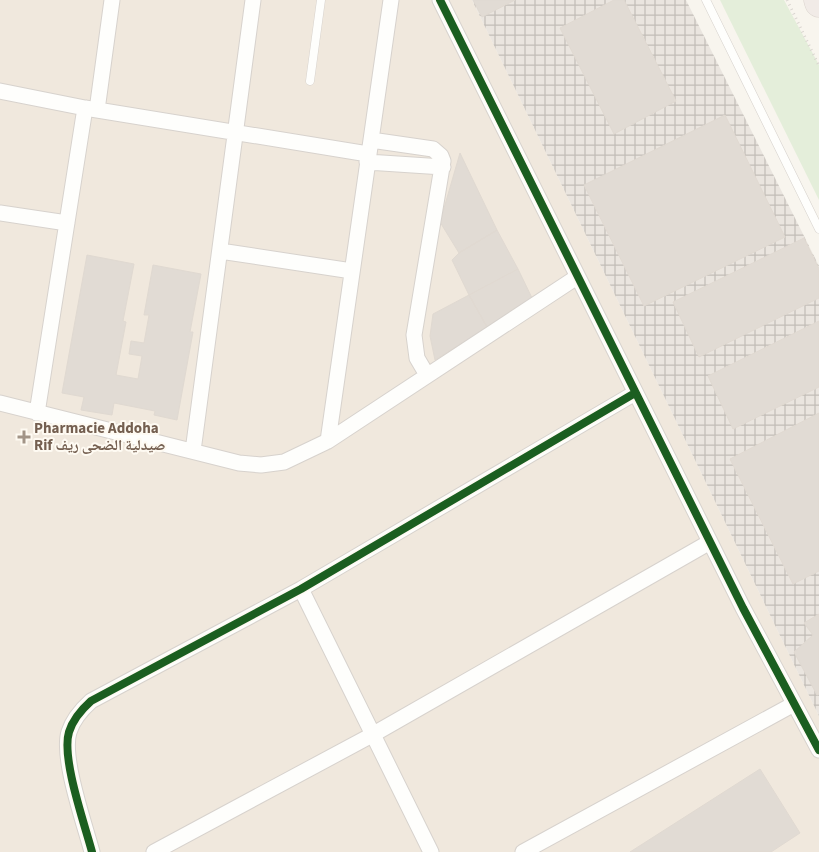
<svg xmlns="http://www.w3.org/2000/svg" width="819" height="852" font-family="'Source Sans 3','Noto Naskh Arabic',sans-serif">
  <defs>
    <pattern id="industrial-grid" width="8" height="8" patternUnits="userSpaceOnUse" patternTransform="scale(1.25)"><rect width="8" height="8" fill="#eae5df"/><path d="M0 4h8M4 0v8" fill="none" stroke="#c2bdb7"/></pattern>
  </defs>
  <rect width="100%" height="100%" fill="#f8f5ee"/>
  <path fill="#f0e8dd" d="M0 0H472L819 716V852H0Z"/>
  <path fill="url(#industrial-grid)" d="M472 0H686L819 266V716Z"/>
  <path fill="#e4eeda" d="M720 0H784L819 65V200Z"/>
  <path fill="#e1dbd4" stroke="#e0d9d1" d="M473 0H515L482 17Z
    M614 0H624L676 101 614 134 560 28Z
    M725 115 785 237 644 306 584 185Z
    M460 153 497 230 459 253 440 222Z
    M497 230 518 269 469 295 452 260 459 253Z
    M804 238 819 269V298L699 357 673 302Z
    M87 255 134 264 123 321 126 322 116 375 138 379 142 356 129 354 131 341 144 343 149 315H144L153 265 201 274 190 332H193L177 420 154 415 155 411 114 403 112 415 81 410 84 397 62 393Z
    M518 269 533 300 487 327 469 295Z
    M469 295 487 327 435 360 430 336 433 314Z
    M819 321V387L733 429 708 376Z
    M819 413V571L793 584 730 459Z
    M819 614V694L817 695 794 652 813 635 804 623Z
    M760 769 800 833 771 852H630Z"/>
  <g fill="none" stroke-linecap="round" stroke-linejoin="round">
    <g stroke="#d7d2cd" stroke-width="9">
      <path id="lane" d="M706 0 819 229
        M310 81 321 0"/>
    </g>
    <g stroke="#d7d2cd" stroke-width="17">
      <path id="street" d="M440 0 743 608 819 750
        M0 91 85 108 368 154
        M97 110 112 0
        M371 140 433 149 441 156 443 161 414 335 417 358 427 375
        M367 162 443 167
        M0 213 67 223
        M220 251 352 271
        M0 403 239 463 261 465 284 462 328 441 577 277
        M37 413 85 108
        M328 441 391 0
        M193 451 253 0
        M301 589 431 852
        M92 852C85 825 61 758 69 732 73 719 81 710 91 701L301 589 635 393
        M154 852 372 735 710 542
        M523 852 794 704"/>
    </g>
    <g stroke="#d9d2cc" stroke-width="29">
      <path id="highway" d="M818 0 819 3"/>
    </g>
    <path stroke="#dad5d0" stroke-width="3" stroke-dasharray="1 4" stroke-linecap="butt" d="M787 0 819 66"/>
    <use href="#lane" stroke="#fefefc" stroke-width="8"/>
    <use href="#street" stroke="#fefefc" stroke-width="15"/>
    <use href="#highway" stroke="#f1ebe7" stroke-width="28"/>
    <g stroke="#fefaf2" stroke-width="11">
      <path id="cycleway" d="M440 0 743 608 819 750
        M92 852C85 825 61 758 69 732 73 719 81 710 91 701L301 589 635 393"/>
    </g>
    <use href="#cycleway" stroke="#1b5e20" stroke-width="8"/>
  </g>
  <path fill="#a29487" stroke="#fefaf2" stroke-width="2" d="M21.5 429.5h5v5h5v5h-5v5h-5v-5h-5v-5h5z"/>
  <g text-anchor="middle" dominant-baseline="central" stroke-width="4" stroke-linejoin="round" paint-order="stroke">
    <g font-size="15" font-weight="bold" fill="#745f50" stroke="#fefaf2" text-anchor="start">
      <text x="34" y="428">Pharmacie Addoha<tspan x="34" dy="17">Rif صيدلية الضحى ريف</tspan></text>
    </g>
  </g>
</svg>
